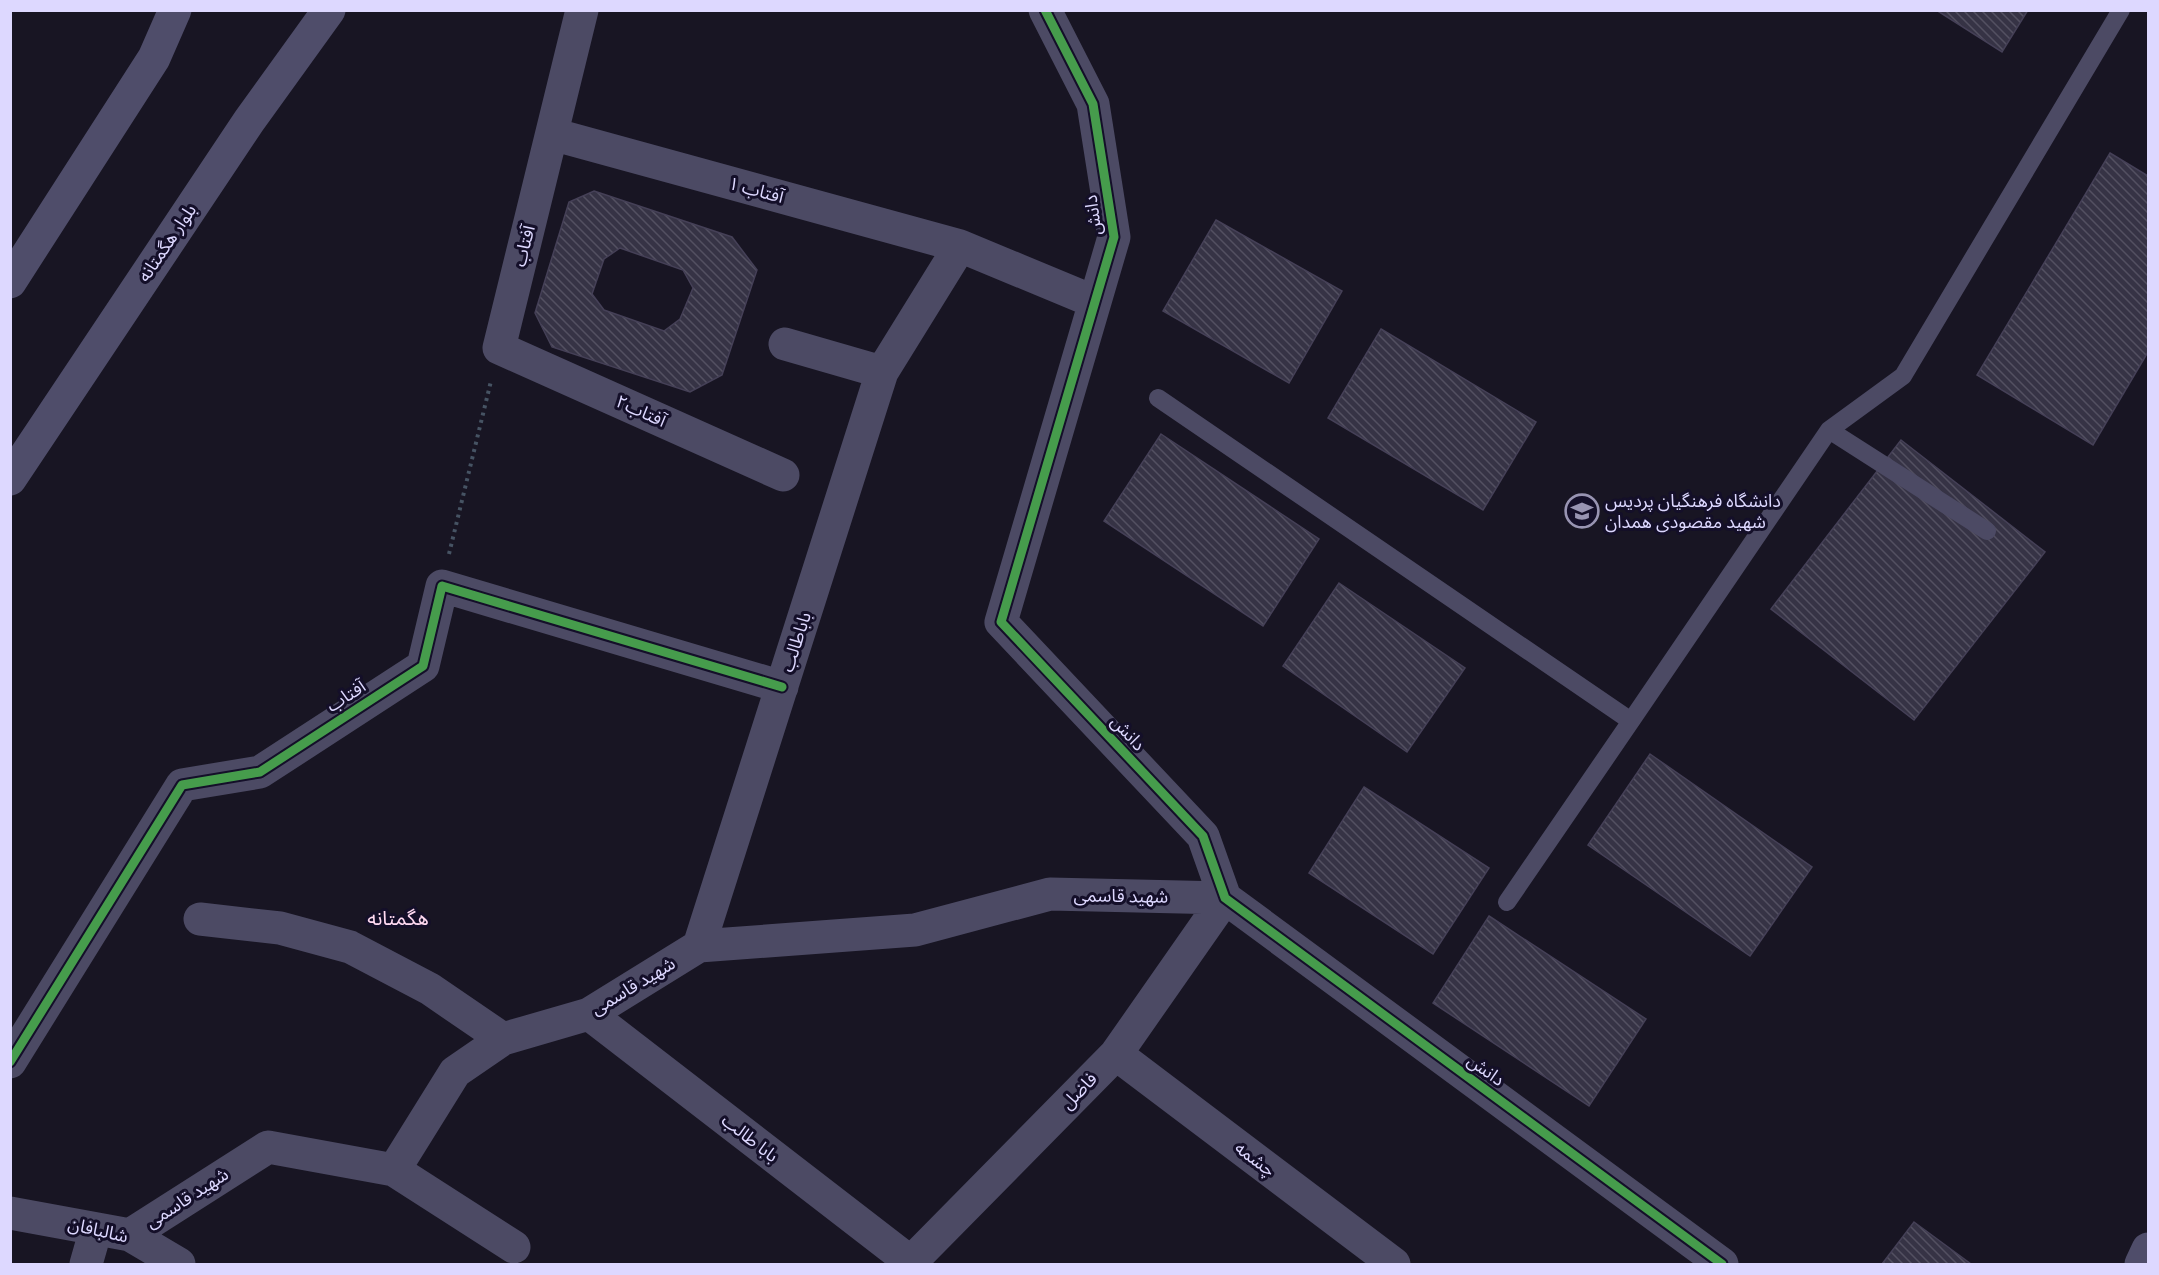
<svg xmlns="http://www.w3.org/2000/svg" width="2159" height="1275" font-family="Cabin,'Noto Sans Arabic',sans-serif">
  <defs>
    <pattern id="building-back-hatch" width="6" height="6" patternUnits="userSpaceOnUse" patternTransform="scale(1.5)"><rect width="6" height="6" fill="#363345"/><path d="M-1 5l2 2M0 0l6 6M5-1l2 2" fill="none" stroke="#535061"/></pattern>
  </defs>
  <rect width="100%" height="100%" fill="#181523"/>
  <path fill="url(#building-back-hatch)" stroke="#454057" stroke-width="1.5" fill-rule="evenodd" d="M1936 10H2028L2002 52Z
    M2110 153 2148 176V352L2093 445 1977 375Z
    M594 191 732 237 757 270 722 375 690 392 552 347 535 313 569 202ZM620 248 683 270 693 288 680 319 664 331 604 310 592 294 604 259Z
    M1216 220 1342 291 1289 383 1163 311Z
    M1381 329 1536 422 1483 510 1328 418Z
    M1161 434 1319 539 1263 626 1104 521Z
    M1901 440 2045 552 1914 720 1771 609Z
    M1339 583 1465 668 1407 752 1283 666Z
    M1650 754 1812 867 1750 956 1588 845Z
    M1364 787 1489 868 1433 954 1309 873Z
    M1489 916 1646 1019 1589 1106 1433 1003Z
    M1914 1222 1971 1264H1882Z"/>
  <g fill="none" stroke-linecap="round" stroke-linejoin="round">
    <path stroke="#465363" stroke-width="4" stroke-dasharray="3 4.5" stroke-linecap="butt" d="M449 554 491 381"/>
    <path stroke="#4c4a64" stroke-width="18" d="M1158 398 1631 721 1829 430 1903 376 2121 10
      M1829 430 1987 531
      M1507 902 1631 721"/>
    <path stroke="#4c4a64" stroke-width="33" d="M582 10 499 348 783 475
      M1045 10 1093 104 1114 237 1001 622 1203 836 1225 898 1722 1264
      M552 134 960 246
      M785 344 882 372
      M200 919 280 928 350 947 430 989 503 1039
      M699 946 882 372 960 246 1095 302
      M589 1014 913 1264
      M1116 1054 1394 1264
      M10 1062 182 785 260 772 423 666 442 586 782 687
      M394 1170 455 1072 503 1039 589 1014 699 946 915 930 1050 894 1225 898
      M10 1213 130 1235 179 1264
      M130 1235 268 1147 394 1170 514 1247
      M86 1264 96 1229
      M909 1264 1116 1054 1225 898"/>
    <path stroke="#4f4d6a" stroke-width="33" d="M10 282 154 58 175 10
      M10 479 249 121 329 10
      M2141 1264 2148 1249"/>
    <g stroke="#140f29" stroke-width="13">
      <path id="cycleway" d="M1045 10 1093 104 1114 237 1001 622 1203 836 1225 898 1722 1264
        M10 1062 182 785 260 772 423 666 442 586 782 687"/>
    </g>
    <use href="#cycleway" stroke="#469c4c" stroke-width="9"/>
  </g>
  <defs>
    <g id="university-ring" transform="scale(1.725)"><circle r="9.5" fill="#140f29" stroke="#9894b2" stroke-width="1.5"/><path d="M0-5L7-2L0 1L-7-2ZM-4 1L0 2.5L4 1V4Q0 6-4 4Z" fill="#9894b2"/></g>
  </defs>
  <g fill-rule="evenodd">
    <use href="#university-ring" x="1582" y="511"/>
  </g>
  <g text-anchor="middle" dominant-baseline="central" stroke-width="6" stroke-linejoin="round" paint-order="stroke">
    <g font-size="18" fill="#ddd8ff" stroke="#140f29">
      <text transform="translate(756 190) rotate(15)">آفتاب ۱</text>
      <text transform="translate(1093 215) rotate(-97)">دانش</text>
      <text transform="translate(167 243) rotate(-56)">بلوار هگمتانه</text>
      <text transform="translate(524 246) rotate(-76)">آفتاب</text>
      <text transform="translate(641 411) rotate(24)">آفتاب۲</text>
      <text transform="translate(796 642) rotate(-72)">باباطالب</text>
      <text transform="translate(346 696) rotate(-33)">آفتاب</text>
      <text transform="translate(1128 733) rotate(47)">دانش</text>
      <text transform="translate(1121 896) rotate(1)">شهید قاسمی</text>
      <text transform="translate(633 986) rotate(-31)">شهید قاسمی</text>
      <text transform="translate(1486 1070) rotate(36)">دانش</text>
      <text transform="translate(1079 1091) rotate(-46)">فاضل</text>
      <text transform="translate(750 1138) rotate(38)">بابا طالب</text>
      <text transform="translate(1255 1159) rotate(37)">چشمه</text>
      <text transform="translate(187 1198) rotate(-33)">شهید قاسمی</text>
      <text transform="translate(98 1230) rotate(13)">شالبافان</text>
    </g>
    <g font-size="18" fill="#ddd8ff" stroke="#140f29" text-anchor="start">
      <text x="1605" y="501">دانشگاه فرهنگیان پردیس<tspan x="1605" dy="21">شهید مقصودی همدان</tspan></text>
    </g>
    <g font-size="20" fill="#ffdaf1" stroke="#140f29">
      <text x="398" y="918">هگمتانه</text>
    </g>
  </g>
  <rect width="2159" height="1275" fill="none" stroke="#ddd8ff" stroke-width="24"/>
</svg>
